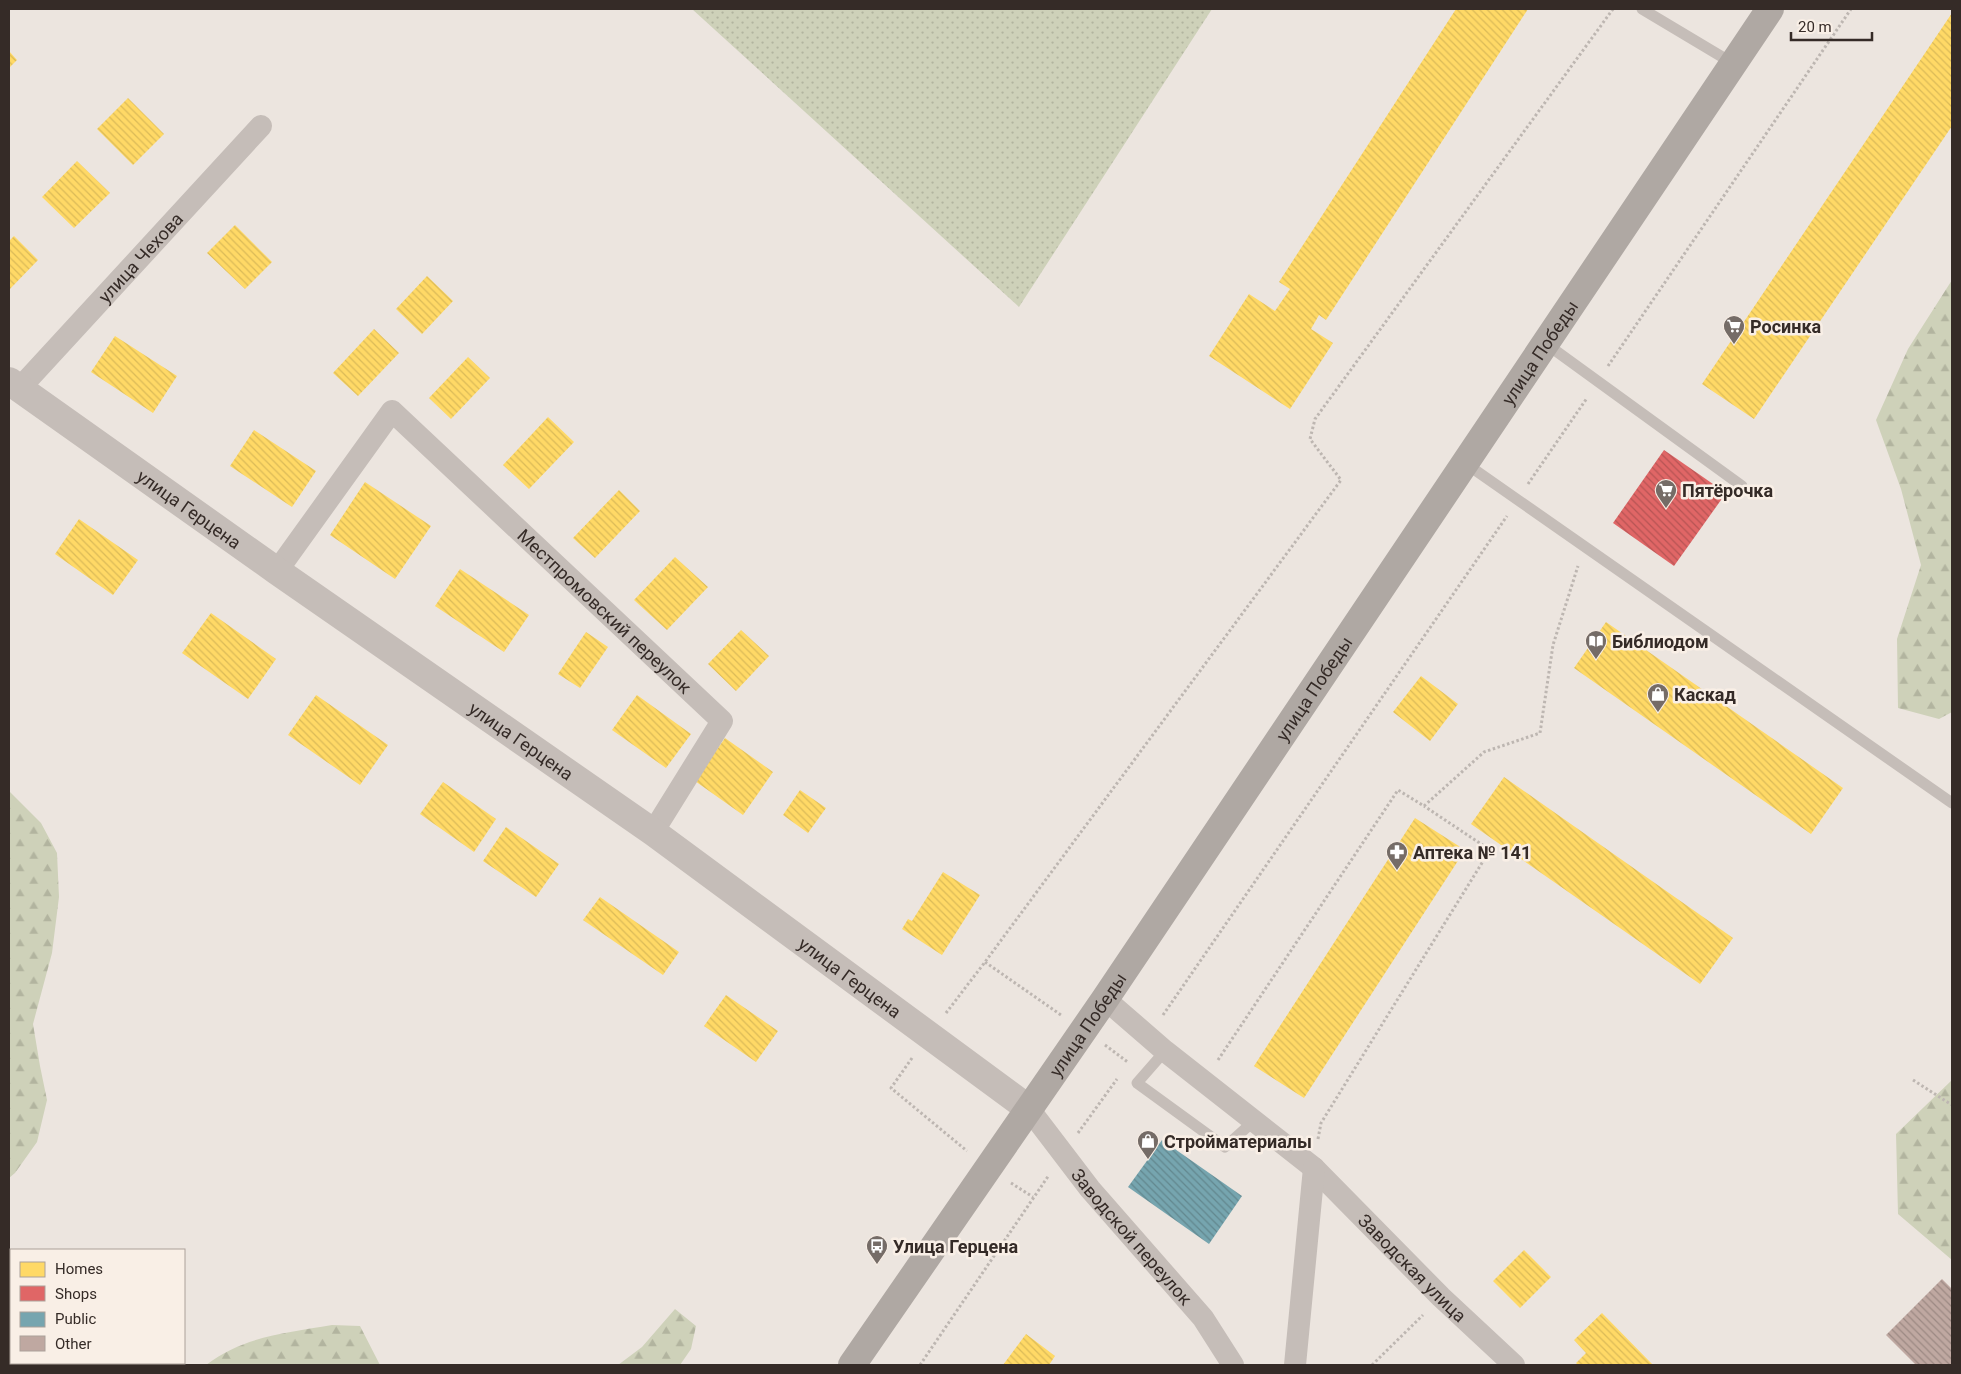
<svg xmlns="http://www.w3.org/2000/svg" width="1961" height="1374" font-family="Roboto,sans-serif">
  <defs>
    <pattern id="forest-firs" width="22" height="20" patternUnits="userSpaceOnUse" patternTransform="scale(1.25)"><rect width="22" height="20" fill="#ced1b9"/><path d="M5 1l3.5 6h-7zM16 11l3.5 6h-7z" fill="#b2b49f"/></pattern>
    <pattern id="garden-dots" width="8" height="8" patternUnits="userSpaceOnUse" patternTransform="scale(1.25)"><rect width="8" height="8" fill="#ced1b9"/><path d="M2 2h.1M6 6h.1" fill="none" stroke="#b2b49f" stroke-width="1.8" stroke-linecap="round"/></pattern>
    <pattern id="homes-back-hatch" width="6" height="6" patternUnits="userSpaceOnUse" patternTransform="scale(1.25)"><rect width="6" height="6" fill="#ffd966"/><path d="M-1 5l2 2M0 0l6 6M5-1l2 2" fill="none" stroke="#dbba58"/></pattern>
    <pattern id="shops-back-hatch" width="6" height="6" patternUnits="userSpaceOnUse" patternTransform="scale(1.25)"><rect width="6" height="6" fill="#e06666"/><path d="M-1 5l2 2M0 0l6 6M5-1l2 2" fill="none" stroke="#b65454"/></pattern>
    <pattern id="public-back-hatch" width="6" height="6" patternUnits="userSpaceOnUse" patternTransform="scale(1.25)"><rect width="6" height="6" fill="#76a5af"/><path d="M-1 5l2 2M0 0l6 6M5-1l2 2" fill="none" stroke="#62878e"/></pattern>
    <pattern id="building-back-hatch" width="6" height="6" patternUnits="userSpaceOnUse" patternTransform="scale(1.25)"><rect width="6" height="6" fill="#bfa8a1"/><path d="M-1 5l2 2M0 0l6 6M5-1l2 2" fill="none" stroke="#9c8983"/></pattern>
  </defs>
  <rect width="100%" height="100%" fill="#ece5df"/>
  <path fill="url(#forest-firs)" d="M1952 280V712L1939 719 1898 708 1897 639 1921 565 1901 489 1876 420 1908 349Z
    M9 791 41 823 57 853 59 897 52 953 33 1024 40 1066 47 1100 37 1142 15 1173 9 1178Z
    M1952 1080V1260L1898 1214 1896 1134Z
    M675 1309 696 1326 691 1349 680 1365H618L642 1347Z
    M332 1325 360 1326 380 1365H206C244 1336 286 1333 332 1325Z"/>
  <path fill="url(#garden-dots)" d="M692 9H1212L1019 307Z"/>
  <path fill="url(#homes-back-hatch)" d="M1456 9H1528L1326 320 1319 315 1311 329 1333 343 1290 409 1209 356 1249 294 1275 311 1290 289 1279 282Z
    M1952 13V126L1754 419 1702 384Z
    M9 51 17 60 9 68Z
    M128 98 164 134 133 165 97 129Z
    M77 161 110 193 74 228 42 197Z
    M235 225 272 262 245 289 207 253Z
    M14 236 38 260 9 290V241Z
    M427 276 453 301 422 334 396 309Z
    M374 329 399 353 358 396 333 373Z
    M115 336 177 376 153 413 91 372Z
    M468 357 490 378 451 419 429 398Z
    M548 417 574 442 529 489 503 465Z
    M254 430 316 471 292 507 230 466Z
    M365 482 431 526 395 579 330 535Z
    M619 490 640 511 595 558 573 538Z
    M79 519 138 560 113 595 55 554Z
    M675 557 708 587 667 630 634 600Z
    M460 569 529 615 504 652 435 606Z
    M211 613 276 659 248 699 182 653Z
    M1606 622 1843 788 1811 834 1574 668Z
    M741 630 769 656 736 691 708 664Z
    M586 632 608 647 580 688 558 674Z
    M1421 676 1458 704 1430 741 1393 712Z
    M316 695 388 745 360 785 288 735Z
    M637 695 691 734 666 768 612 730Z
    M725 738 773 772 743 815 695 781Z
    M1504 777 1733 938 1700 984 1471 824Z
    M443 782 496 819 474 852 420 814Z
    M800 790 826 808 808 833 783 815Z
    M1415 818 1465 850 1304 1098 1254 1066Z
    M506 827 559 864 536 897 483 861Z
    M943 872 980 895 942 955 902 929 908 919 912 921Z
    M600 897 679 952 663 975 583 920Z
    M726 995 778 1031 756 1062 704 1026Z
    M1524 1250 1551 1277 1520 1308 1493 1281Z
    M1602 1313 1653 1365H1578L1576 1363 1586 1353 1574 1340Z
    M1026 1334 1055 1356 1049 1365H1003Z"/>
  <path fill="url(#shops-back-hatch)" d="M1664 450 1726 493 1674 566 1613 523Z"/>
  <path fill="url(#public-back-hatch)" d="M1162 1140 1242 1196 1209 1244 1128 1187Z"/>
  <path fill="url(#building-back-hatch)" d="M1942 1279 1952 1289V1365H1916L1886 1335Z"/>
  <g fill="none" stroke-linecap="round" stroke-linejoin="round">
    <path stroke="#bdb6b1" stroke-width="3" stroke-dasharray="2.5 2.5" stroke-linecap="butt" d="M1608 366 1851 9
      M1528 484 1587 398
      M985 962 1061 1015
      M946 1013 985 962 1341 480 1310 439 1315 419 1613 9
      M1163 1015 1507 516
      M1105 1045 1129 1063
      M912 1058 891 1088 967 1151
      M1218 1060 1398 790 1424 806 1484 752 1540 733 1553 645 1578 566
      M1913 1080 1952 1105
      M1078 1133 1117 1079
      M1318 1139 1321 1123 1490 850 1424 806
      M1011 1183 1033 1197
      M920 1365 1049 1175
      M1372 1365 1423 1315"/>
    <path stroke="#c5bdb8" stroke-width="11" d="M1642 9 1734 64
      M1545 343 1742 486
      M1465 463 1952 803
      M1165 1051 1137 1083 1225 1147 1255 1120"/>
    <g stroke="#c5bdb8" stroke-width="22">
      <path id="s1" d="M19 389 261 126"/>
      <path id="s2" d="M277 571 392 411 722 721 653 832"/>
      <path id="s3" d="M1105 999 1165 1051 1314 1168 1441 1297 1514 1365"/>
      <path id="s4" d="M1029 1109 1090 1189 1203 1318 1233 1365"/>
      <path d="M1295 1365 1314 1168"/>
    </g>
    <path stroke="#c5bdb8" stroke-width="28" id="s5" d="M9 381 277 571 653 832 1029 1109"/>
    <path stroke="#afa8a3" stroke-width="28" id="s6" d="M852 1365 1105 999 1770 9"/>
  </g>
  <defs>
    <g id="supermarket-pin" transform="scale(1.125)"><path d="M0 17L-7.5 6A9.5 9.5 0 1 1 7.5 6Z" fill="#756c67" stroke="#f9efe6"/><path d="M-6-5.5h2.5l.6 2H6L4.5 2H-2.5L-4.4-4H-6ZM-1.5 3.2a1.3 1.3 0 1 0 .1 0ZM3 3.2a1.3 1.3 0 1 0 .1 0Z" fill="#fff"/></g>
    <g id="library-pin" transform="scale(1.125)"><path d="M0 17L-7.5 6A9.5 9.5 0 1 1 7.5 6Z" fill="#756c67" stroke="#f9efe6"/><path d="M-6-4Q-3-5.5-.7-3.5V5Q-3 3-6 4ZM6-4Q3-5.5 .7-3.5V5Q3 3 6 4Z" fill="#fff"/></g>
    <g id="shop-pin" transform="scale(1.125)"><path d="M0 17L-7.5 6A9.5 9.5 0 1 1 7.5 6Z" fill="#756c67" stroke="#f9efe6"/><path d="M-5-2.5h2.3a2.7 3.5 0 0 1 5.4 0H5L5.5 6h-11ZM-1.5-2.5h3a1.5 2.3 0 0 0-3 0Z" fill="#fff"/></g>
    <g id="pharmacy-pin" transform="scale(1.125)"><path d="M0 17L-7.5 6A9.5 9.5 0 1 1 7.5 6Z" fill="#756c67" stroke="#f9efe6"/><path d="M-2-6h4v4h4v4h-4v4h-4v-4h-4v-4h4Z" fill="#fff"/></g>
    <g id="bus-pin" transform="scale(1.125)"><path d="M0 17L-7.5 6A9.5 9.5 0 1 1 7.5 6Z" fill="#756c67" stroke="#f9efe6"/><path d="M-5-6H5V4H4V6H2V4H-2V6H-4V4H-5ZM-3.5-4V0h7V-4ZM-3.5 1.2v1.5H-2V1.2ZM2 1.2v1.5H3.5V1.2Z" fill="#fff"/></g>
  </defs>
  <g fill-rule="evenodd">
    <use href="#supermarket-pin" x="1734" y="326"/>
    <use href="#supermarket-pin" x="1666" y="490"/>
    <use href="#library-pin" x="1596" y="641"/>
    <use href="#shop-pin" x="1658" y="694"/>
    <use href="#pharmacy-pin" x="1397" y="852"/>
    <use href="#shop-pin" x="1148" y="1141"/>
    <use href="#bus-pin" x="877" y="1246"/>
  </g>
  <g text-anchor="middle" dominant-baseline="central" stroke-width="5" stroke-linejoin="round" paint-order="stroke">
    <g font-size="18" fill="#352b27" stroke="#f9efe6">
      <text stroke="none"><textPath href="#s1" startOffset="179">улица Чехова</textPath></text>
      <text stroke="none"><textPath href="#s6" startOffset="1224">улица Победы</textPath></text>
      <text stroke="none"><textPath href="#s5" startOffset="221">улица Герцена</textPath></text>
      <text stroke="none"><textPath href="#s2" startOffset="489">Местпромовский переулок</textPath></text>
      <text stroke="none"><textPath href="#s6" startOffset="819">улица Победы</textPath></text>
      <text stroke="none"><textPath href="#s5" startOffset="626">улица Герцена</textPath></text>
      <text stroke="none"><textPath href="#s5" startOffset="1031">улица Герцена</textPath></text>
      <text stroke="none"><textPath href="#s6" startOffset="414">улица Победы</textPath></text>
      <text stroke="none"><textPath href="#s4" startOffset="164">Заводской переулок</textPath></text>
      <text stroke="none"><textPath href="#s3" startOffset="409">Заводская улица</textPath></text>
    </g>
    <g font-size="18" font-weight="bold" fill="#352b27" stroke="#f9efe6" text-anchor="start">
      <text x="1750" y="326">Росинка</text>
      <text x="1682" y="490">Пятёрочка</text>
      <text x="1612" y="641">Библиодом</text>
      <text x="1674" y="694">Каскад</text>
      <text x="1413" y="852">Аптека № 141</text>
      <text x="1164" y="1141">Стройматериалы</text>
      <text x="893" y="1246">Улица Герцена</text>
    </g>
  </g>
  <rect width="1961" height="1374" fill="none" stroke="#352b27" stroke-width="20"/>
  <rect x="10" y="1249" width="175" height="115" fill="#f9efe6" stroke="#aba19a"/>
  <rect x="20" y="1262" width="25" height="15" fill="#ffd966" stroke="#aba19a"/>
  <text x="55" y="1274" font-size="15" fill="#352b27">Homes</text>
  <rect x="20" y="1286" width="25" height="15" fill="#e06666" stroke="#aba19a"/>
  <text x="55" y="1299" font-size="15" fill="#352b27">Shops</text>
  <rect x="20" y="1312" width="25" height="15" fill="#76a5af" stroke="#aba19a"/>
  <text x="55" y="1324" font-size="15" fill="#352b27">Public</text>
  <rect x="20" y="1336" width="25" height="15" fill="#bfa8a1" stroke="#aba19a"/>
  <text x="55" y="1349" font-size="15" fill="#352b27">Other</text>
  <path d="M1791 32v8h81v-8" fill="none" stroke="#352b27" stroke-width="2.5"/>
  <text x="1798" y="32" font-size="15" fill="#352b27" stroke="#f9efe6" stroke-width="4" paint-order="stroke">20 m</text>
</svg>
